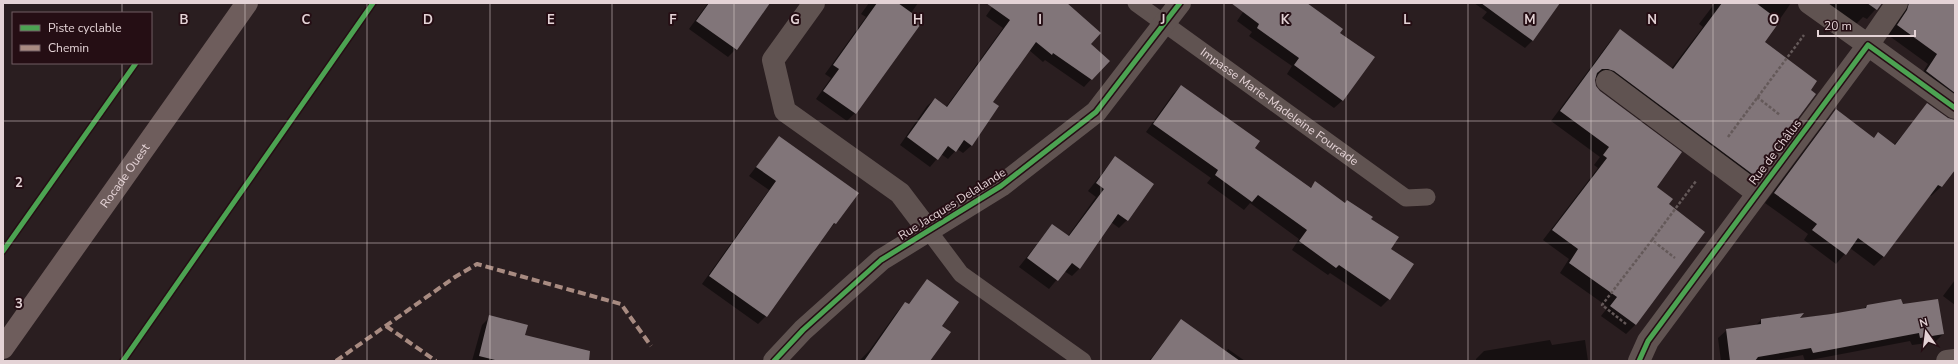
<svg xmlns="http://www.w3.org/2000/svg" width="1958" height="364" font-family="'Nunito Sans',sans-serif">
  <rect width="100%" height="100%" fill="#2a1e20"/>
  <path fill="#0007" d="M708 3H769L736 49 728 57 689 29Z
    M869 3H918L911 13 922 21 855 113 847 121 816 99 831 78 825 74 866 17 861 14Z
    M995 3H1063L1089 44 1108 61 1084 87 1045 60 1043 62 1029 50 991 102 998 107 971 146 963 153 957 149 948 159 941 154 930 167 900 145 927 106 935 99 946 107 1003 28 986 16Z
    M1249 3H1310L1309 5 1339 33 1343 100 1334 108 1287 74 1292 66 1249 36 1252 32 1237 21Z
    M1474 3H1546L1533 40 1525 48 1482 18 1487 12Z
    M1715 3H1754L1758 6 1761 3H1791L1764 42 1754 175 1745 185 1599 78H1594V86L1668 205 1704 232 1635 325 1626 334 1601 316 1608 307 1560 273 1569 259 1543 240 1598 168 1594 165 1600 157 1551 121 1611 40 1621 30 1671 69 1703 27 1699 24Z
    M1827 3H1881L1867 19 1863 17 1856 24Z
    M1895 3H1955V104L1917 81 1928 64 1888 35Z
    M1181 86 1253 148 1309 189 1315 183 1344 204 1370 219 1390 249 1389 299 1381 307 1330 273 1328 275 1292 250 1299 239 1250 203 1244 210 1207 183 1211 178 1146 132 1173 94Z
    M1836 111 1873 139 1894 145 1914 121 1955 152V168L1941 187 1931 196 1930 195 1883 257 1874 266 1850 248 1836 264 1804 240 1808 234 1765 203 1827 120Z
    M779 137 835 223 827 232 766 316 758 324 702 284 769 190 749 176Z
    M1115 157 1127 220 1119 228 1111 222 1080 268 1072 276 1064 271 1049 289 1019 267 1052 225 1068 236 1096 197 1088 191Z
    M1955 280V305L1943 296Z
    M927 281 921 361H859L869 351 897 312 905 303 908 305Z
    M1903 305 1943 334 1935 342 1912 345 1910 341 1805 361 1803 355 1771 361H1721L1718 338 1727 330 1755 326 1761 320 1798 319 1863 309 1867 306Z
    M490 317 524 336 588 361H472L482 325Z
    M1181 320 1226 352 1228 349 1245 361H1149Z
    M1550 340 1552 345 1585 340 1588 361H1476V359L1484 351Z"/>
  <path fill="#817579" d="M709 3H770L737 50 696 21Z
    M877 3H898L923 21 856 114 823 91 839 69 833 65Z
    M986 3H1067L1101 33 1091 44 1110 61 1092 80 1053 53 1052 55 1036 42 993 102 999 106 972 146 964 140 956 152 948 146 938 160 907 137 935 98 947 107 1010 20Z
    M1231 3H1307L1343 29 1340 33 1375 57 1343 101 1294 65 1299 58 1257 28 1259 24Z
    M1481 3H1560L1533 41Z
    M1722 3H1756L1780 21 1765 42 1817 81 1811 90 1816 94 1755 176 1614 71 1608 69H1602L1597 73 1595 80 1596 86 1600 91 1682 152 1657 187 1673 199 1669 204 1705 232 1636 325 1610 306 1617 297 1569 263 1578 249 1552 230 1607 158 1603 155 1609 147 1560 111 1620 29 1673 69Z
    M1867 3H1882L1877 10Z
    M1909 3H1955V93L1926 71 1937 54 1897 25 1907 10Z
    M1181 85 1260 141 1255 148 1311 188 1315 181 1345 203 1347 200 1373 217 1371 219 1399 237 1391 249 1414 264 1390 300 1339 265 1336 268 1299 241 1307 230 1258 195 1252 202 1215 175 1218 170 1153 124Z
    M1927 103 1948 118 1955 120V170L1942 187 1938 185 1884 257 1858 238 1846 255 1812 230 1817 224 1774 193 1836 109 1874 138 1878 132 1895 145Z
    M779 136 859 193 836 224 834 223 767 317 709 276 776 181 756 167Z
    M1115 156 1154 184 1128 221 1118 214 1080 269 1072 263 1058 281 1027 258 1052 224 1069 236 1104 189 1096 183Z
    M927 279 959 302 942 326 951 332 930 361H864L905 302 909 304Z
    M1901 299 1903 304 1938 299 1944 334 1920 338 1919 333 1813 353 1811 348 1758 357 1755 361H1730L1726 329 1761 324V319L1804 313 1800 318 1831 314 1866 308 1867 305Z
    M489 315 528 325 525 335 590 351 589 361H499L479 356Z
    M1181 319 1240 361H1150Z"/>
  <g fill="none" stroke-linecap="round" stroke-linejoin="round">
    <path stroke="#645959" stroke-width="2.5" stroke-dasharray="3 2" stroke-linecap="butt" d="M1757 97 1780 115
      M1728 137 1804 35
      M1652 240 1696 181
      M1626 324 1602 305 1652 240 1675 258"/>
    <g stroke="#605351" stroke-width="17">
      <path id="s1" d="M1136 3 1406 198 1427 197"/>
      <path d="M928 230 961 274 1083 361"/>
    </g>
    <path stroke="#605351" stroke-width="22" d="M814 3 773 60 785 111 900 193 928 230
      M1809 3 1868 45 1897 3
      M1607 81 1757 193
      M774 361 803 330 881 260 1001 186 1096 112 1180 3
      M1639 361 1648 341 1868 45 1955 108
      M1947 361 1955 360"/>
    <path stroke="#6e5d5c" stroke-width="22" id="s2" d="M3 348 247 3"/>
    <path stroke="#a88b81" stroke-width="4" stroke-dasharray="8 4" stroke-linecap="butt" d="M386 326 436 361
      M336 361 455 277 477 264 621 304 651 346"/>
    <g stroke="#250e14" stroke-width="8">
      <path id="cycleway" d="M3 251 136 63
        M123 361 373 3
        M774 361 803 330 881 260 1001 186 1096 112 1180 3
        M1639 361 1648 341 1868 45 1955 108"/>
    </g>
    <use href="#cycleway" stroke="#4ca352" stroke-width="5"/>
  </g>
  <path fill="none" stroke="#e4d3d6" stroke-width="1" stroke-opacity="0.55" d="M122 3V13M245 3V361M367 3V361M490 3V361M612 3V361M734 3V361M857 3V361M979 3V361M1101 3V361M1224 3V361M1346 3V361M1468 3V361M1591 3V361M1713 3V361M1836 3V361M122 63V361M3 121H1955M3 243H1955"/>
  <g text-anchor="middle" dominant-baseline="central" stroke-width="4" stroke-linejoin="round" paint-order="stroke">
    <g font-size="12" fill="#e4d3d6" stroke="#250e14">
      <text stroke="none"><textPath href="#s1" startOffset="177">Impasse Marie-Madeleine Fourcade</textPath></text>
      <text transform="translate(1775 152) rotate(-53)">Rue de Châlus</text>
      <text stroke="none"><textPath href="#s2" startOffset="211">Rocade Ouest</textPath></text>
      <text transform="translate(952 204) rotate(-32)">Rue Jacques Delalande</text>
    </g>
  </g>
  <g font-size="13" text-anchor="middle" font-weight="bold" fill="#e4d3d6" stroke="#250e14" stroke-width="4" stroke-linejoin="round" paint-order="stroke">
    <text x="184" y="24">B</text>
    <text x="306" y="24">C</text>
    <text x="428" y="24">D</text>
    <text x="551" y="24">E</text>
    <text x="673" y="24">F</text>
    <text x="795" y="24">G</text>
    <text x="918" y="24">H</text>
    <text x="1040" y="24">I</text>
    <text x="1163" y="24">J</text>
    <text x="1285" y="24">K</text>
    <text x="1407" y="24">L</text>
    <text x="1530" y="24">M</text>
    <text x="1652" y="24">N</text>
    <text x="1774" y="24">O</text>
    <text x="19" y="187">2</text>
    <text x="19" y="308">3</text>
  </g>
  <rect width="1958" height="364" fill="none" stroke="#e4d3d6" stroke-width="8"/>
  <rect x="12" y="12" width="140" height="52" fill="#250e14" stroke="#715d62"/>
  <rect x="20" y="25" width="20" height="6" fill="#4ca352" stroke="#715d62"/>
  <text x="48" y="32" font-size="12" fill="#e4d3d6">Piste cyclable</text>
  <rect x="20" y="45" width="20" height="6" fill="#a88b81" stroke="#715d62"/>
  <text x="48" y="52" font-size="12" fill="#e4d3d6">Chemin</text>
  <g transform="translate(1926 332) rotate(346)" stroke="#250e14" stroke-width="3" paint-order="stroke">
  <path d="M0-3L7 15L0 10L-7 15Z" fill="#e4d3d6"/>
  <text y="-6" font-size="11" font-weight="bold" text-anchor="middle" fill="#e4d3d6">N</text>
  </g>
  <path d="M1818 30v6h97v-6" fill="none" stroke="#e4d3d6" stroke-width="2"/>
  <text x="1824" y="30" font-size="12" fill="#e4d3d6" stroke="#250e14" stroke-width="3" paint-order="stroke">20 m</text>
</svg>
